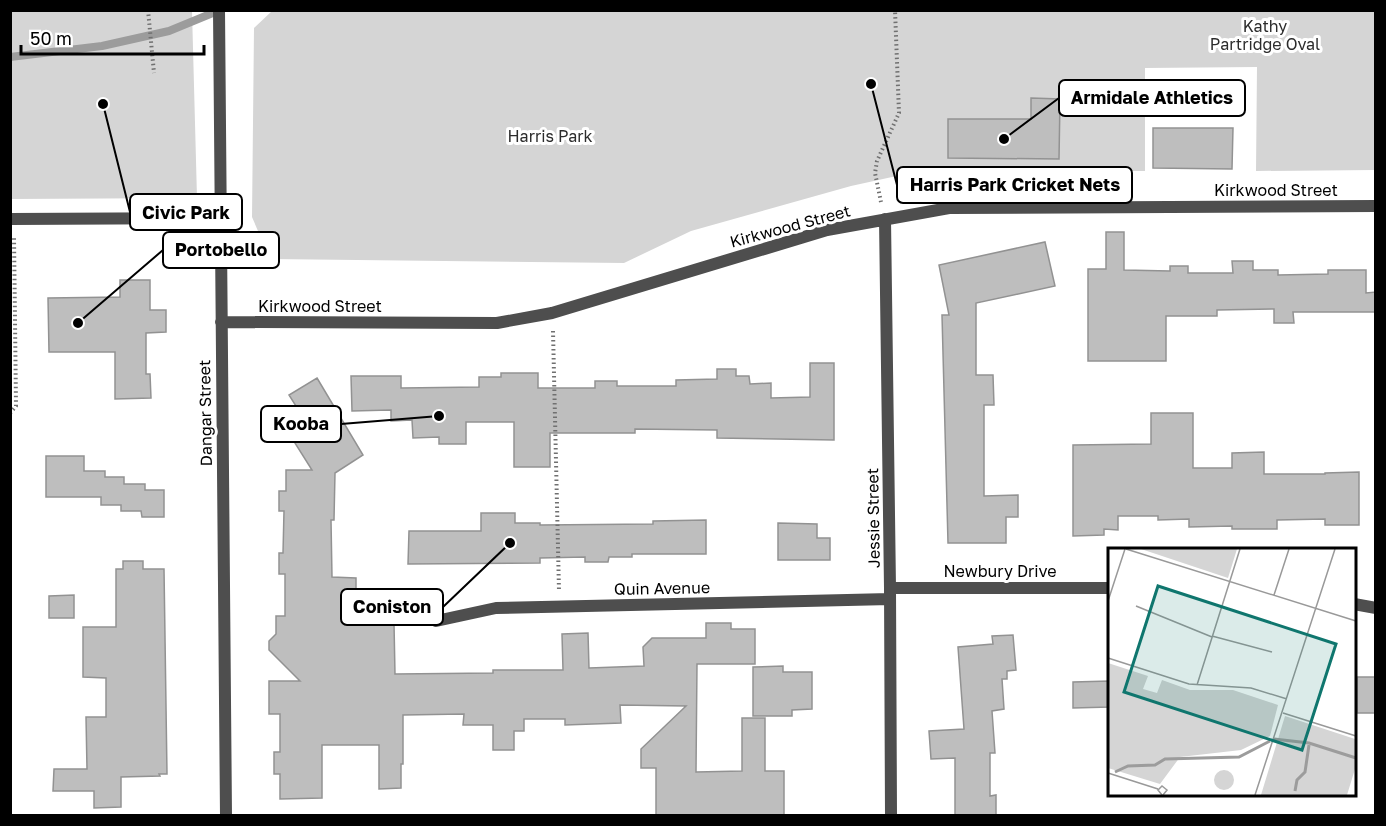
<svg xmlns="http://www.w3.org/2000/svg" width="1386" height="826" font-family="'Golos Text',sans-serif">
  <rect width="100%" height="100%" fill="#fff"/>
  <path fill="#d5d5d5" d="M10 11H192L197 198 11 199Z
    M272 11H1375V170L1256 171 1257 67 1145 68V171L924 170 851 186 691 231 624 263 270 259 252 217 254 28Z"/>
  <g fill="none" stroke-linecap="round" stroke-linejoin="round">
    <path stroke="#9c9c9c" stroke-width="8" d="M10 57 102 46 169 31 220 10"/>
  </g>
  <path fill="#bebebe" stroke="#929292" stroke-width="1.5" d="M1031 98 1060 99 1059 159 948 158V119H1031Z
    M1153 128H1233L1232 169 1153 168Z
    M1106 232H1124V270L1170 271V266H1188V273H1233L1232 261H1253V270H1278V275L1328 274V270H1366V293L1376 292V312H1293L1294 323H1274V309L1217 310V316H1166V361H1088V269H1106Z
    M1045 242 1055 286 976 303V375H993L994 405H984V496L1018 495V517H1006V543H948L942 315H949L939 265Z
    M120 280H150V310H166V332L146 333V374H150L151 398 115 399V352H49L48 298 120 297Z
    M810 363H834V440L717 438V430L635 429V433H550V467H514V422H466V444H439V437L413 438 412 420 391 421V410L352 411 351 376H401V388L479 387V377H501V373H538V388H595V381H617V386H676V380L717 379V369H736V376H749L750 384 771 383V398L810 397Z
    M317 378 363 455 335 473 334 520H331L332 577 356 578V610H384V623H394L395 674 493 673V670H563L562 634 588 633 589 668 644 666 643 647 652 638H706V623H731V629H755V664H697L696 772 742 771V718H765V771H784V816L656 815V768H641V749L686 706 620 705 621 723 565 725V719H524V731H514V750H493V725H463L464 714 403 715V764H401V788L379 789V745H322V798L280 799V774H274V752H280V714H269V681H300L269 650V641L276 634V616H285V574H279V553H283L284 511H279V491H286V470H312L283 424 286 422 282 415 296 406 289 395Z
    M1151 413H1193V468H1232V453L1264 452V474H1325V473L1359 472V525H1325V519L1277 520V529H1232V526L1189 527V519L1158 520V516H1118V530L1104 529V535L1073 536V445L1151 444Z
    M46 456H84V471H105V477H124V484H145V490H164V517H142L141 511H121V505H101V497H46Z
    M481 513H515V523H540V525L653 524V521L706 520V554H632V557H609L608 562H585V557L540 558V563L408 564 409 531H481Z
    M778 523 817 524V538H830V560H778Z
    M123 561H143V569H164L167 774H159L160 776 121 777V807L94 808V791H53L54 769H87L86 717H106V678L83 677V627H116V569H123Z
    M74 595V618H49V596Z
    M1013 635 1016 670 1007 671V679H1002L1004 709 992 711 995 753H990V796L996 795V816H955V758L931 759 929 731 964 729 958 647 993 644 992 636Z
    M783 666V672H812V709L792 710V716H753V667Z
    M1357 677H1376V713H1357Z
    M1110 681V707L1073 708V682Z"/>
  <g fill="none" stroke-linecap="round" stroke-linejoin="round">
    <path stroke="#707070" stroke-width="4" stroke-dasharray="1.5 3" stroke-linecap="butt" d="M148 10 154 73
      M881 202 875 173 877 161 899 113 895 10
      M188 203V194
      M553 331 559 591
      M10 413 16 406 14 236"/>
    <path stroke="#4e4e4e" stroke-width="12" d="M219 10 226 816
      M10 219 220 218
      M885 219 890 588 891 816
      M221 322 497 323 552 313 827 230 949 208 1376 206
      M890 588H1110
      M1354 604 1376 608
      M436 621 496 608 890 599"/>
  </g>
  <g text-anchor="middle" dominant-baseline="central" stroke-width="6" stroke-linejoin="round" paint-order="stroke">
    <g font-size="16" fill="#2c2c2c" stroke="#fff">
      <text x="1265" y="26">Kathy<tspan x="1265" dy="18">Partridge Oval</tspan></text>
      <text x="550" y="136">Harris Park</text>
    </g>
    <g font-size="16" fill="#000" stroke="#fff">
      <text x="1276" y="190">Kirkwood Street</text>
      <text transform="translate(790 226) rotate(-15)">Kirkwood Street</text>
      <text x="320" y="306">Kirkwood Street</text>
      <text transform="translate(205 413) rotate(-91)">Dangar Street</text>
      <text transform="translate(873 518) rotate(-91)">Jessie Street</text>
      <text x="1000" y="571">Newbury Drive</text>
      <text transform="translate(662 588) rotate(-1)">Quin Avenue</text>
    </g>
  </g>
  <g transform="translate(1108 548)">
    <rect width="248" height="248" fill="#fff"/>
    <path d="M33 1H129L120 30ZM0 115 40 128 35 141 49 145 54 132 82 142H125L170 157 162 188 133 202 72 209 52 236 0 220ZM177 168 247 191V221L239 247H153ZM106 232a10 10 0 1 1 20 0a10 10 0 1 1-20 0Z" fill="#d5d5d5"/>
    <path fill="none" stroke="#9c9c9c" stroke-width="3" d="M166 191 201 195 248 210M7 224 20 218 47 217 57 211 131 209 162 193M187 243 189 232 197 224 201 197"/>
    <path fill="none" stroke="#999" stroke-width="1.5" d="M18 1 248 73M166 47 181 1M0 53 17 1M28 58 104 89M104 88 164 104M0 110 81 136 143 140 179 151M89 137 132 1M175 165 248 188M0 225 50 241M54 247 50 242 54 238 59 242 55 247M147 247 227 1"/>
    <path fill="#0f766e" fill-opacity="0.15" stroke="#0f766e" stroke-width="3" d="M50 38 228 96 194 202 16 144Z"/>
    <rect width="248" height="248" fill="none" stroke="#000" stroke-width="3"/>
  </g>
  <path fill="none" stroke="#000" stroke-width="2" d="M1004 139L1059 98M871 84L897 185M103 104L130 212M78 323L163 250M439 416L341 424M510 543L443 607"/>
  <g fill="#000" stroke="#fff" stroke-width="2">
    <circle cx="1004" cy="139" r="6"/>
    <circle cx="871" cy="84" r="6"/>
    <circle cx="103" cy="104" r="6"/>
    <circle cx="78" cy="323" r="6"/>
    <circle cx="439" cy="416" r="6"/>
    <circle cx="510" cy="543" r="6"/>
  </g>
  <g fill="#fff" stroke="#000" stroke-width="2">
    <rect x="1059" y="80" width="186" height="36" rx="6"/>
    <rect x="897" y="167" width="235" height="36" rx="6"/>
    <rect x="130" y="194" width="112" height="36" rx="6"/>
    <rect x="163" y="232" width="116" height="36" rx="6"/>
    <rect x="261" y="406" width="80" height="36" rx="6"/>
    <rect x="341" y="589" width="102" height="36" rx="6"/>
  </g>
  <g font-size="18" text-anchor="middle" font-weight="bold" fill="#000">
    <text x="1152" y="104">Armidale Athletics</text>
    <text x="1015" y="191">Harris Park Cricket Nets</text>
    <text x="186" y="219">Civic Park</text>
    <text x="221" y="256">Portobello</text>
    <text x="301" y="430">Kooba</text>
    <text x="392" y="613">Coniston</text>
  </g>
  <rect width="1386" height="826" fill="none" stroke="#000000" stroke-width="24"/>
  <path d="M21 45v9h183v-9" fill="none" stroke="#000000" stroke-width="3"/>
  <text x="30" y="45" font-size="18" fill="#000000" stroke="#ffffff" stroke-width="4.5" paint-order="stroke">50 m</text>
</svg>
